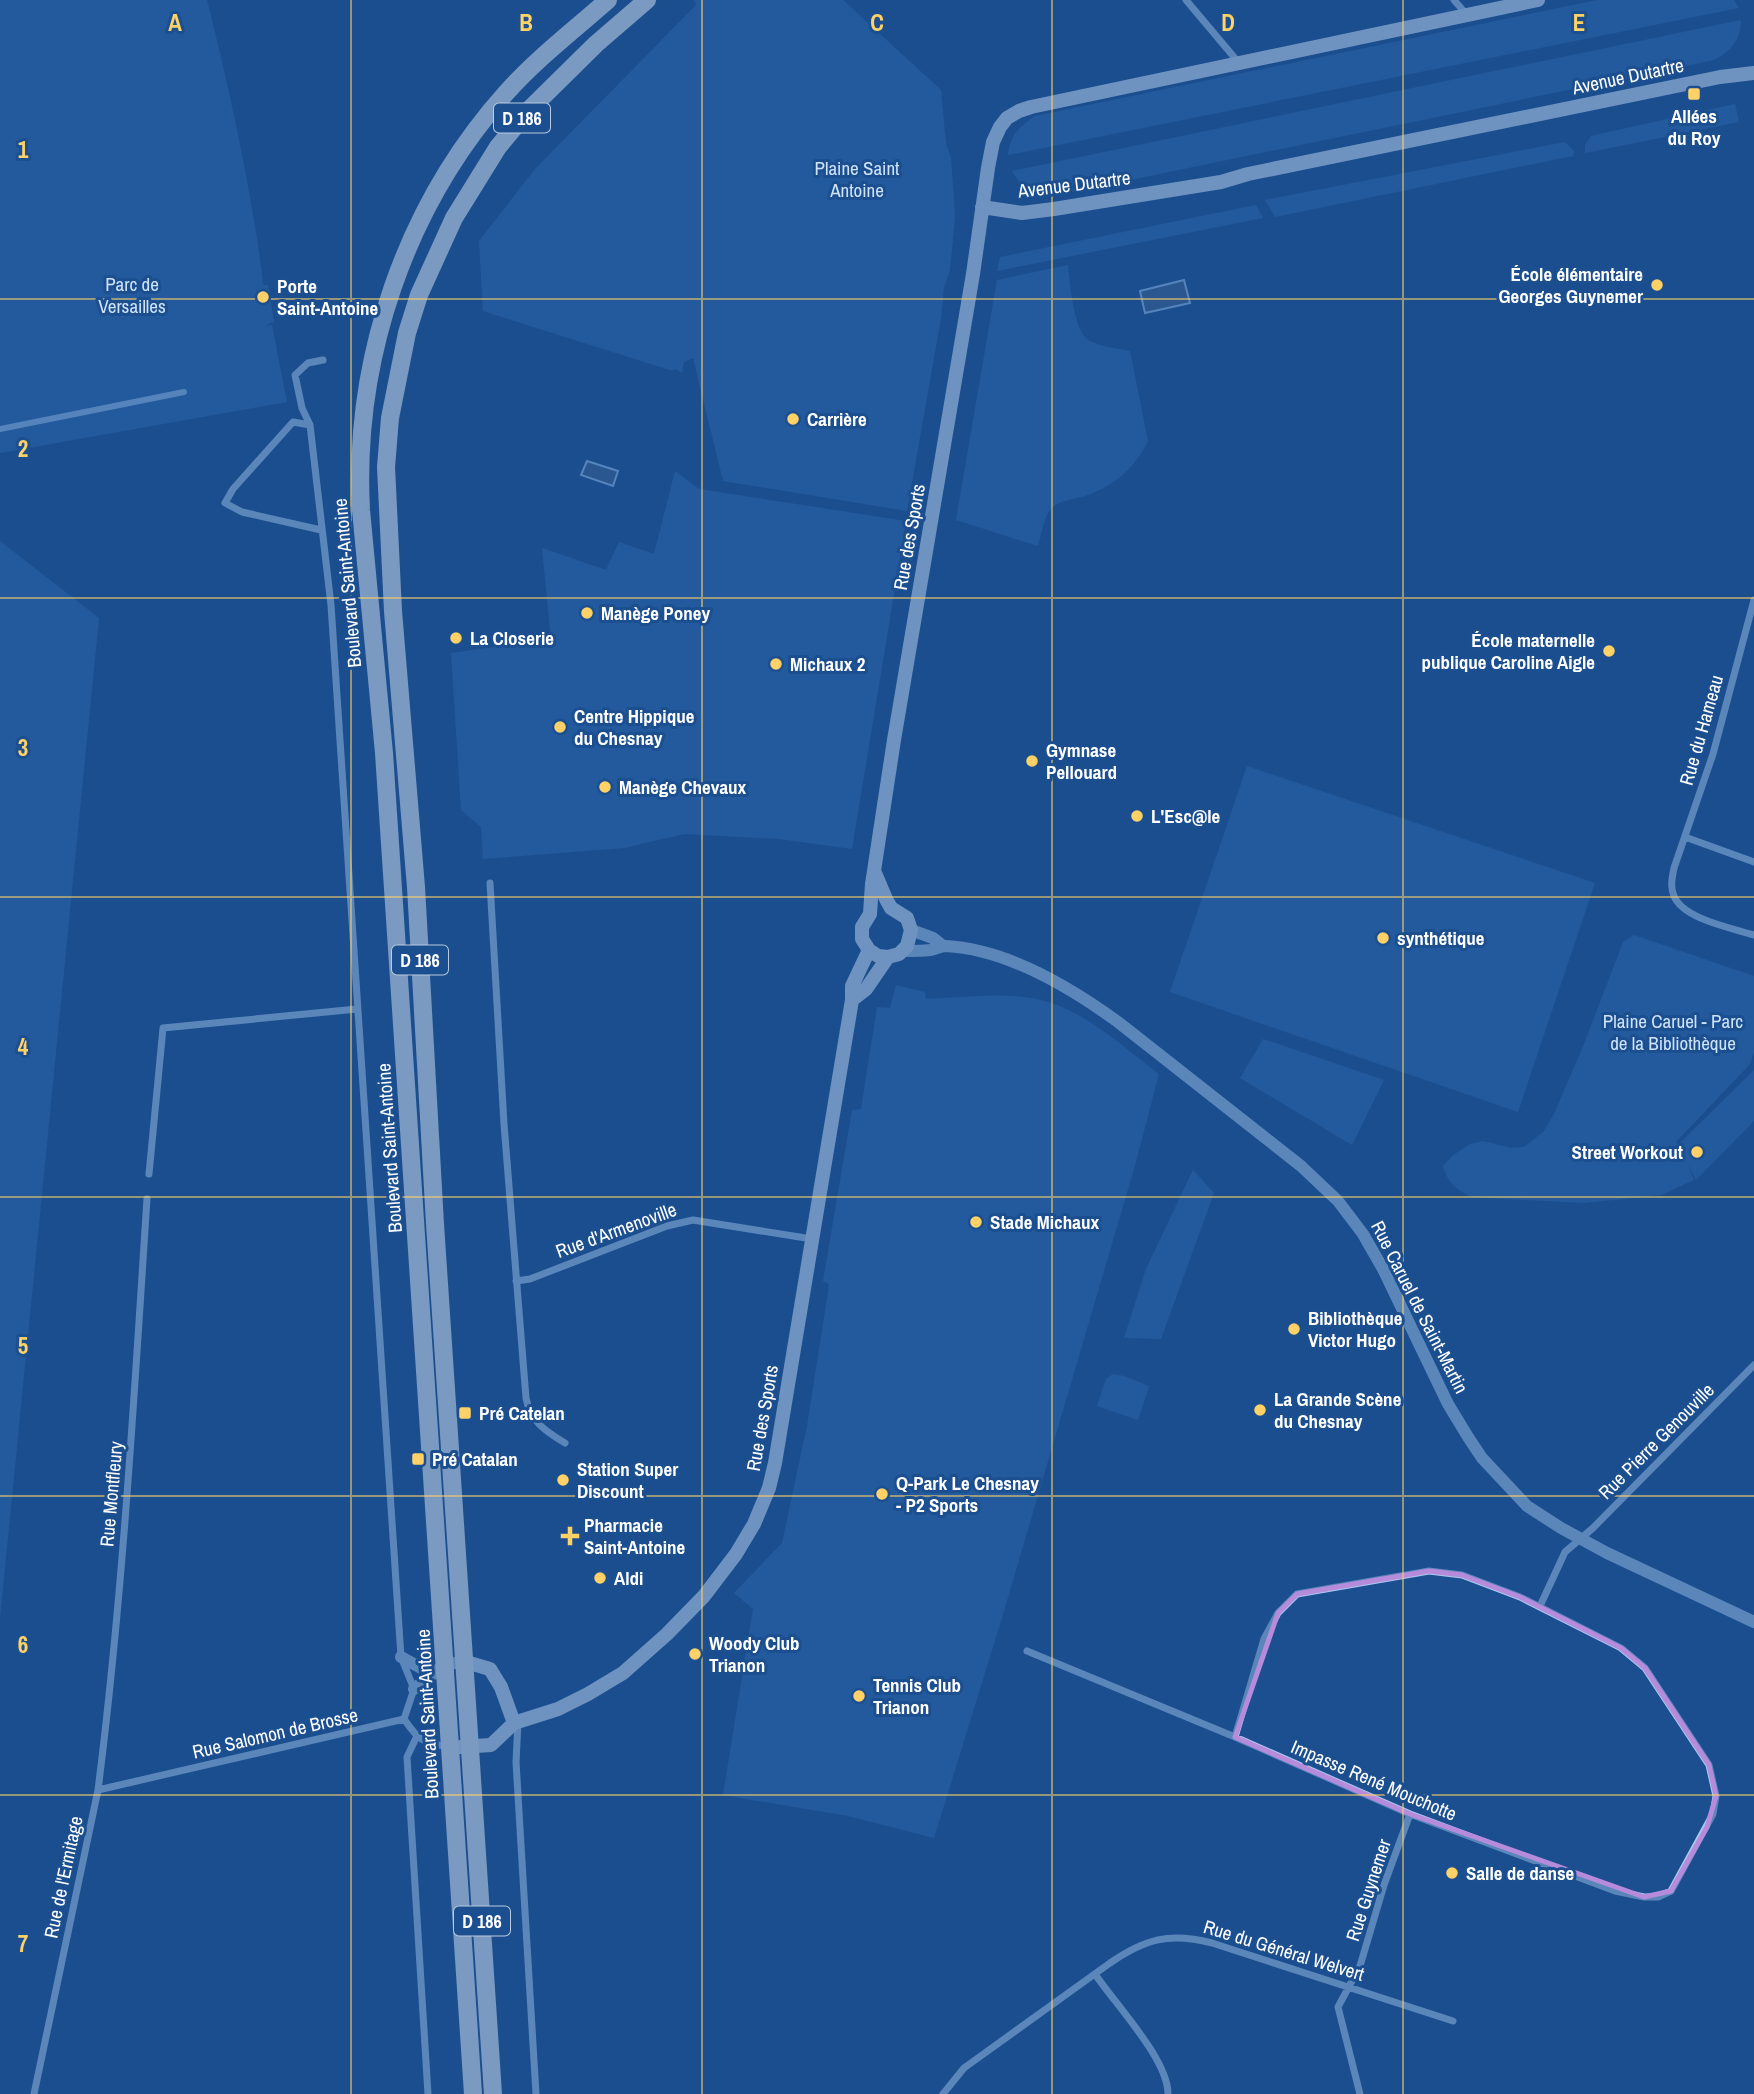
<svg xmlns="http://www.w3.org/2000/svg" width="1754" height="2094" font-family="'Archivo Narrow',sans-serif">
  <rect width="100%" height="100%" fill="#1b4f8f"/>
  <path fill="#2e69ad" d="M0 0H207C230 92 251 187 263 282L264 285H268L274 322 267 324 268 326 272 325 287 402 0 453Z
    M694 0H843L941 90 946 144 951 157 955 217 950 270 944 287 941 318 907 511 723 481 693 358 684 362 682 373 675 369 673 371 483 311 479 241 535 169 696 5Z
    M1597 0H1734L1739 8 1008 155C1010 135 1019 127 1035 116Z
    M1741 20C1741 40 1731 51 1714 60L1057 195C1035 199 1023 190 1012 171Z
    M1735 104 1739 122 1585 153V145L1591 136Z
    M1565 142 1574 151 1573 156 1275 217 1265 200Z
    M1256 205 1263 218 997 271 1000 257Z
    M1068 265C1070 283 1073 327 1087 339 1098 347 1117 348 1130 351L1148 441C1135 468 1114 486 1085 496 1075 499 1062 500 1054 506 1043 515 1042 534 1038 546L956 520 997 280Z
    M675 471 699 489 906 521 852 849 779 839 684 834 624 848 483 859 481 827 461 810 451 653 551 639 542 548 606 570 619 542 654 554Z
    M0 541 99 618 0 1618Z
    M1247 766 1595 883 1518 1112 1170 992Z
    M1634 935 1754 976V1052L1750 1064 1676 1142 1678 1145 1754 1070V1121L1696 1180 1687 1163 1694 1180 1661 1195 1584 1203 1472 1197C1457 1190 1448 1184 1443 1166L1452 1156 1470 1144 1483 1141 1511 1148 1524 1147 1543 1132 1554 1114 1584 1044 1623 942Z
    M896 985 925 992 926 999C965 997 1007 991 1045 1001 1088 1013 1124 1048 1159 1074L1134 1169 1001 1621 934 1838 848 1816 723 1795 753 1609 734 1593 782 1543 807 1426 828 1292 829 1284 823 1281 852 1110 861 1109 877 1007 890 1008Z
    M1263 1039 1384 1080 1352 1145 1240 1078Z
    M1193 1170 1214 1193 1161 1339 1124 1338 1146 1269Z
    M1113 1374 1124 1376 1149 1386 1138 1420 1097 1406 1106 1379Z"/>
  <path fill="#3c6290" stroke="#9cc4f0" stroke-width="2" d="M1184 280 1190 303 1145 313 1140 291Z
    M587 461 618 471 613 486 581 475Z"/>
  <g fill="none" stroke-linecap="round" stroke-linejoin="round">
    <path stroke="#9cc4f0" stroke-width="6" d="M0 429 184 392"/>
    <path stroke="#a9c9ee" stroke-width="7" d="M1186 0 1239 63
      M1454 0 1467 15
      M323 360 308 363 295 375 302 408 310 425 331 605 401 1657 414 1689 404 1719
      M310 425 293 422 233 489 225 503 242 512 321 530
      M1754 600 1713 754 1674 868C1672 878 1670 887 1674 896 1683 919 1732 928 1754 935
      M1685 837 1754 862
      M490 883 504 1124 526 1398C530 1421 545 1431 565 1443
      M149 1174 163 1028 357 1009
      M516 1281 530 1279 667 1226 693 1220 812 1239
      M1540 1606 1565 1552 1593 1528 1754 1365
      M1027 1651 1235 1737 1410 1814 1615 1891 1644 1897H1658L1671 1891 1713 1814 1716 1796 1709 1765 1645 1668 1621 1648 1520 1597 1462 1575 1429 1571 1297 1594 1278 1613 1264 1639 1235 1737
      M404 1719C419 1741 422 1742 448 1747
      M518 1722 516 1762 536 2094
      M416 1738 407 1757 428 2094
      M98 1790 404 1719
      M1095 1974C1115 2004 1168 2059 1168 2094
      M34 2094 98 1790C123 1594 134 1396 147 1199
      M943 2094 964 2068 1110 1963C1145 1939 1169 1932 1212 1943L1453 2021
      M1360 2094 1338 2007 1360 1966 1384 1885 1410 1814"/>
    <path stroke="#a9c9ee" stroke-width="12" d="M911 930 933 938 943 946
      M903 951C912 951 922 951 930 950 936 949 940 946 946 946 1006 949 1070 987 1118 1022L1301 1166 1338 1201 1363 1234 1383 1269 1448 1404 1468 1437 1482 1458 1527 1506 1561 1528 1607 1553 1754 1622
      M401 1657 432 1674
      M414 1689 445 1664 466 1662"/>
    <path stroke="#d6e6fa" stroke-width="14" d="M982 207 1022 213 1054 209 1221 182 1248 174 1720 77 1754 73
      M875 873 886 899 891 908 907 918 911 930 907 946 899 954 888 957 878 956 869 950 862 939V927L870 914 872 884 894 740 973 274 988 168 993 142 1000 127 1007 118 1019 111 1031 107 1538 0
      M852 1000 866 989 888 957
      M466 1662 490 1669 501 1687 514 1723
      M460 1747 491 1745 514 1723 558 1709 588 1694 623 1673 667 1634 704 1596 736 1554 754 1524 769 1488 775 1463 852 1000V986L869 950"/>
    <path stroke="#f0f6ff" stroke-width="18" d="M473 2094 384 753 361 510C353 360 405 206 506 93 536 59 574 30 608 0
      M493 2094 435 1224 416 887 393 611 386 467 390 418 407 333 419 295 454 218 498 147 528 111 596 44 647 0"/>
  </g>
  <path d="M0 0H1754V2094H0ZM1429 1571 1462 1575 1520 1597 1621 1648 1645 1668 1709 1765 1716 1796 1707 1827 1671 1891 1644 1897 1410 1814 1235 1737 1278 1613 1297 1594Z" fill="#1b4f8f" fill-opacity=".55" fill-rule="evenodd"/>
  <path fill="none" stroke="#b68bdc" stroke-width="5" stroke-linejoin="round" d="M1429 1571 1462 1575 1520 1597 1621 1648 1645 1668 1709 1765 1716 1796 1707 1827 1671 1891 1644 1897 1410 1814 1235 1737 1278 1613 1297 1594Z"/>
  <path fill="none" stroke="#ffd166" stroke-width="2" stroke-opacity="0.55" d="M351 0V2094M702 0V2094M1052 0V2094M1403 0V2094M0 299H1754M0 598H1754M0 897H1754M0 1197H1754M0 1496H1754M0 1795H1754"/>
  <g fill="#ffd166" stroke="#1b4f8f" stroke-width="2.5">
    <rect x="1687" y="87" width="14" height="14" rx="3.5"/>
    <circle cx="1657" cy="285" r="7"/>
    <circle cx="263" cy="297" r="7"/>
    <circle cx="793" cy="419" r="7"/>
    <circle cx="587" cy="613" r="7"/>
    <circle cx="456" cy="638" r="7"/>
    <circle cx="1609" cy="651" r="7"/>
    <circle cx="776" cy="664" r="7"/>
    <circle cx="560" cy="727" r="7"/>
    <circle cx="1032" cy="761" r="7"/>
    <circle cx="605" cy="787" r="7"/>
    <circle cx="1137" cy="816" r="7"/>
    <circle cx="1383" cy="938" r="7"/>
    <circle cx="1697" cy="1152" r="7"/>
    <circle cx="976" cy="1222" r="7"/>
    <circle cx="1294" cy="1329" r="7"/>
    <circle cx="1260" cy="1410" r="7"/>
    <rect x="458" y="1406" width="14" height="14" rx="3.5"/>
    <rect x="411" y="1452" width="14" height="14" rx="3.5"/>
    <circle cx="563" cy="1480" r="7"/>
    <circle cx="882" cy="1494" r="7"/>
    <path d="M566.5 1525.5h7v7h7v7h-7v7h-7v-7h-7v-7h7z"/>
    <circle cx="600" cy="1578" r="7"/>
    <circle cx="695" cy="1654" r="7"/>
    <circle cx="859" cy="1696" r="7"/>
    <circle cx="1452" cy="1873" r="7"/>
  </g>
  <g text-anchor="middle" dominant-baseline="central" stroke-width="6" stroke-linejoin="round" paint-order="stroke">
    <g fill="#1b4f8f" stroke="#bbcadd" stroke-width="2">
      <rect x="494" y="103.5" width="56" height="29" rx="5"/>
      <rect x="392" y="945.5" width="56" height="29" rx="5"/>
      <rect x="454" y="1906.5" width="56" height="29" rx="5"/>
    </g>
    <g font-size="18" font-weight="bold" fill="#fff">
      <text x="522" y="118">D 186</text>
      <text x="420" y="960">D 186</text>
      <text x="482" y="1921">D 186</text>
    </g>
    <g font-size="19" fill="#fff" stroke="#1b4f8f">
      <text transform="translate(1628 76) rotate(-12)">Avenue Dutartre</text>
      <text transform="translate(1074 184) rotate(-7)">Avenue Dutartre</text>
      <text transform="translate(909 537) rotate(-80)">Rue des Sports</text>
      <text transform="translate(347 583) rotate(-95)">Boulevard Saint-Antoine</text>
      <text transform="translate(1701 730) rotate(-74)">Rue du Hameau</text>
      <text transform="translate(389 1148) rotate(-94)">Boulevard Saint-Antoine</text>
      <text transform="translate(616 1230) rotate(-20)">Rue d'Armenoville</text>
      <text transform="translate(1420 1307) rotate(63)">Rue Caruel de Saint-Martin</text>
      <text transform="translate(762 1418) rotate(-80)">Rue des Sports</text>
      <text transform="translate(1656 1441) rotate(-45)">Rue Pierre Genouville</text>
      <text transform="translate(111 1494) rotate(-85)">Rue Montfleury</text>
      <text transform="translate(427 1714) rotate(-93)">Boulevard Saint-Antoine</text>
      <text transform="translate(275 1733) rotate(-13)">Rue Salomon de Brosse</text>
      <text transform="translate(1374 1780) rotate(23)">Impasse René Mouchotte</text>
      <text transform="translate(63 1877) rotate(-78)">Rue de l'Ermitage</text>
      <text transform="translate(1368 1890) rotate(-72)">Rue Guynemer</text>
      <text transform="translate(1284 1950) rotate(17)">Rue du Général Welvert</text>
    </g>
    <g font-size="19" font-weight="bold" fill="#fff" stroke="#1b4f8f" text-anchor="start">
      <text x="1694" y="116" text-anchor="middle">Allées<tspan x="1694" dy="22">du Roy</tspan></text>
      <text x="1643" y="274" text-anchor="end">École élémentaire<tspan x="1643" dy="22">Georges Guynemer</tspan></text>
      <text x="277" y="286">Porte<tspan x="277" dy="22">Saint-Antoine</tspan></text>
      <text x="807" y="419">Carrière</text>
      <text x="601" y="613">Manège Poney</text>
      <text x="470" y="638">La Closerie</text>
      <text x="1595" y="640" text-anchor="end">École maternelle<tspan x="1595" dy="22">publique Caroline Aigle</tspan></text>
      <text x="790" y="664">Michaux 2</text>
      <text x="574" y="716">Centre Hippique<tspan x="574" dy="22">du Chesnay</tspan></text>
      <text x="1046" y="750">Gymnase<tspan x="1046" dy="22">Pellouard</tspan></text>
      <text x="619" y="787">Manège Chevaux</text>
      <text x="1151" y="816">L'Esc@le</text>
      <text x="1397" y="938">synthétique</text>
      <text x="1683" y="1152" text-anchor="end">Street Workout</text>
      <text x="990" y="1222">Stade Michaux</text>
      <text x="1308" y="1318">Bibliothèque<tspan x="1308" dy="22">Victor Hugo</tspan></text>
      <text x="1274" y="1399">La Grande Scène<tspan x="1274" dy="22">du Chesnay</tspan></text>
      <text x="479" y="1413">Pré Catelan</text>
      <text x="432" y="1459">Pré Catalan</text>
      <text x="577" y="1469">Station Super<tspan x="577" dy="22">Discount</tspan></text>
      <text x="896" y="1483">Q-Park Le Chesnay<tspan x="896" dy="22">- P2 Sports</tspan></text>
      <text x="584" y="1525">Pharmacie<tspan x="584" dy="22">Saint-Antoine</tspan></text>
      <text x="614" y="1578">Aldi</text>
      <text x="709" y="1643">Woody Club<tspan x="709" dy="22">Trianon</tspan></text>
      <text x="873" y="1685">Tennis Club<tspan x="873" dy="22">Trianon</tspan></text>
      <text x="1466" y="1873">Salle de danse</text>
    </g>
    <g font-size="19" fill="#cfe3fa" stroke="#1b4f8f">
      <text x="857" y="168">Plaine Saint<tspan x="857" dy="22">Antoine</tspan></text>
      <text x="132" y="284">Parc de<tspan x="132" dy="22">Versailles</tspan></text>
      <text x="1673" y="1021">Plaine Caruel - Parc<tspan x="1673" dy="22">de la Bibliothèque</tspan></text>
    </g>
  </g>
  <g font-size="23" text-anchor="middle" font-weight="bold" fill="#ffd166" stroke="#1b4f8f" stroke-width="6" stroke-linejoin="round" paint-order="stroke">
    <text x="175" y="31">A</text>
    <text x="526" y="31">B</text>
    <text x="877" y="31">C</text>
    <text x="1228" y="31">D</text>
    <text x="1579" y="31">E</text>
    <text x="23" y="158">1</text>
    <text x="23" y="457">2</text>
    <text x="23" y="756">3</text>
    <text x="23" y="1055">4</text>
    <text x="23" y="1354">5</text>
    <text x="23" y="1653">6</text>
    <text x="23" y="1952">7</text>
  </g>
</svg>
